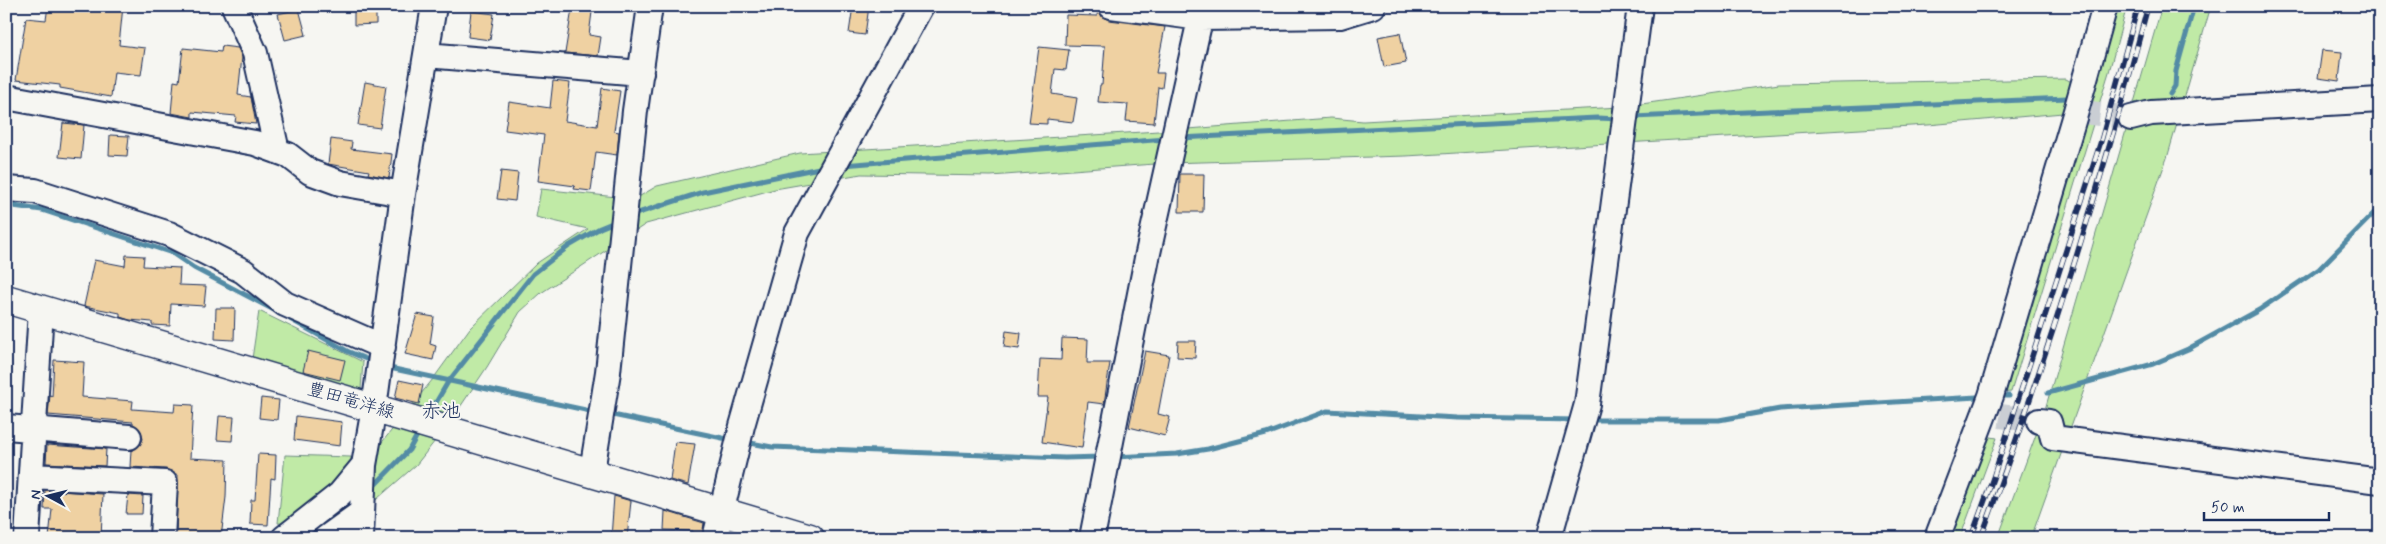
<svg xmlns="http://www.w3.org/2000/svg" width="2386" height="544" font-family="Mynerve,'Klee One',sans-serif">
  <rect width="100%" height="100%" fill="#f6f6f2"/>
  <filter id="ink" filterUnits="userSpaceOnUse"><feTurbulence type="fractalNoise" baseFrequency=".02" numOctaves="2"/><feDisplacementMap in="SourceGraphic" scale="10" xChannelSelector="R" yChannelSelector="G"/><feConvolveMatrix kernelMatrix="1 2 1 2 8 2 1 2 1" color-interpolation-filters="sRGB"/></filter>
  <g filter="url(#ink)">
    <path fill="#c0eaa6" stroke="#6e8c82" d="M2104 6H2127L2109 72 2011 392 1995 393 2074 112 1928 125 1406 156 1168 163 991 176 861 174 775 189 646 224 541 293 520 312 487 367 450 422 416 465 362 512 325 538H274L358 472 433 379 470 328 537 263 588 229 536 217 541 189 626 198 625 205 657 186 800 153 1175 130 1331 118 1363 121 1621 107 1779 84 2066 79 2081 87Z
      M2162 6H2211L2168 155 2031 538H1998L2044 413Z
      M259 311 363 362 361 389H342L252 359Z
      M1979 435 1997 438 1960 538H1939Z
      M285 455 351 457V461L332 487 287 524 278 523Z"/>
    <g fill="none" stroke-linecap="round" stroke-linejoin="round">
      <path stroke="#538ba5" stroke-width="5" d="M2170 94 2175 86 2176 71 2194 6
        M1633 117 2067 98
        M1179 138 1597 118 1620 119
        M843 165 1166 139
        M6 205 42 210 172 253 194 268 276 311
        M632 215 703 192 824 167
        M290 319 347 351 373 362
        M385 367 595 412
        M2048 393 2153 364 2188 349 2259 310 2319 269 2380 207
        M1997 396H2009
        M608 414 732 440
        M428 416 448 382 533 274 569 246 600 228 617 221
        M1590 420H1719L1780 409 1977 397
        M745 442 772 447 1065 458 1101 457
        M1114 457 1177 454 1208 449 1266 434 1327 411 1458 418 1577 420
        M370 490 409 450 420 430
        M341 513 355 501
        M308 538 320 529"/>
    </g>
    <path fill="#efd1a2" stroke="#1b2f5e" d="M48 6H123L119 45 145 48 141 75 114 72 111 97 60 88V85L16 80 26 18 46 20Z
      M354 6H376V24L354 25Z
      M853 6H869L865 35 849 33Z
      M1098 7 1102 17 1109 20 1165 27 1156 73H1164L1162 88 1158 87 1154 123 1126 121 1128 104 1098 102 1100 85H1102L1105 46 1065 45 1066 15 1097 16Z
      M299 9 306 35 285 40 278 14Z
      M572 9 592 12 589 35 601 37 598 56 565 53Z
      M471 11 494 14 490 40 468 37Z
      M1400 33 1406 63 1384 67 1378 37Z
      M222 46 238 48 242 57 238 95 251 97 256 124 235 122 236 116 192 112V117L171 113 174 81 179 82 183 48 221 52Z
      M1039 47 1069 50 1066 70 1055 69 1052 94 1077 98 1073 122 1047 119V124L1029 123Z
      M2322 50 2342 52 2339 81 2318 78Z
      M553 81 570 83 565 121 597 126 602 88 620 91 614 131 619 132 617 155 596 152 591 191 574 189 575 186 538 181 544 135 505 130 509 102 550 108Z
      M365 82 386 86 380 128 358 125Z
      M63 123 84 125 81 159 59 157Z
      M110 135 129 136 127 156 109 155Z
      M331 139 352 142 351 149 392 154 389 178 368 174 369 171 328 164Z
      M501 171 518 173 515 201 497 199Z
      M1180 174H1204L1203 212H1179Z
      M126 255 144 256 143 266 180 268 179 285 206 286 204 306 171 304 170 326 152 325V322L130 320 120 317V313L84 306 94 260 125 266Z
      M216 308H235L234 340 215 339Z
      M417 314 434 317 430 344 436 346 433 360 405 354Z
      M1006 331 1021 333 1019 349 1004 347Z
      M1062 338 1088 339 1087 363H1110L1104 404 1088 402 1082 448 1042 442 1048 397H1038L1040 359 1061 360Z
      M1178 341H1196L1195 358 1177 357Z
      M308 351 345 360 340 380 303 371Z
      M1145 351 1169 355 1158 414 1170 417 1165 436 1129 427Z
      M54 360 84 362 82 397 133 401 132 409 174 412 175 404 193 405 190 458 227 460 226 497 221 538H176L178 475 166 469 130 467 131 450 140 445 143 439 141 431 133 424V422L48 415 50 395 52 396Z
      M399 380 423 385 419 404 395 398Z
      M261 398 279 400 277 420 259 418Z
      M219 416 234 417 232 441 217 440Z
      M296 416 342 422 340 446 294 440Z
      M675 442 695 444 688 485 670 480Z
      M47 445 106 449 105 466 46 463Z
      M258 454 276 455 275 479 271 478 268 525 250 524 251 500H255Z
      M45 490 103 494 101 538H49L52 509H44Z
      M128 495 143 496 142 514H126Z
      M614 496 631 501 627 538H611Z
      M665 511 704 523 702 537 693 536V531L664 530Z"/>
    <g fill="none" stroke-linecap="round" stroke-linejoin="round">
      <path stroke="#caced4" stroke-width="24" stroke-dasharray="24 12" stroke-linecap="butt" d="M2076 111 2131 118
        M2000 416 2039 421"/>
      <g stroke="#1b2f5e" stroke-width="28">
        <path id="minor" d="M234 6 255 53 277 151
          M1111 6 1200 18 1340 16 1373 6
          M426 55 641 73
          M6 97 255 143 288 155 310 172 340 183 403 194
          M2131 118 2151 113 2380 100
          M6 189 35 191 169 234 243 271 285 304 383 347
          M2039 421 2049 422 2053 438 2380 481
          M6 427 129 437
          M592 471 608 372 635 111 650 6
          M31 476 165 483 162 538
          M27 538 41 310
          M284 538 340 494 364 465
          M326 538 362 512
          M361 538 364 465 374 408 403 194 434 6
          M715 538 742 426 797 233 921 6
          M1092 538 1148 253 1203 6
          M1549 538 1587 404 1640 6
          M1937 538 1991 396 2076 111 2105 6"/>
      </g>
      <g stroke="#1b2f5e" stroke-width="31">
        <path id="major" d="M6 299 810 538"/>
      </g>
      <use href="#minor" stroke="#f6f6f2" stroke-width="24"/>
      <use href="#major" stroke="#f6f6f2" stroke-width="28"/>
      <g stroke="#1b2f5e" stroke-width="5.5">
        <path id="rail" d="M1971 538 1993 478 2101 141 2138 6
          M1981 538C2045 364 2101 185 2148 6"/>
      </g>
      <use href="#rail" stroke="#f6f6f2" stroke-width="4" stroke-dasharray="11" stroke-linecap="butt"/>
    </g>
  </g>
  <g text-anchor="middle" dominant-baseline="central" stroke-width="4" stroke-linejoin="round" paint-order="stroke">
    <g font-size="18" fill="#1b2f5e" stroke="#f6f6f2">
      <text transform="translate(351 401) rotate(16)">豊田竜洋線</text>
    </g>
    <g font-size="20" fill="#1b2f5e" stroke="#f6f6f2">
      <text x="441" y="411">赤池</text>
    </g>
  </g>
  <rect width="2386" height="544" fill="none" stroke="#f6f6f2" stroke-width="25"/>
  <rect x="12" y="12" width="2361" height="519" fill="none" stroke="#1b2f5e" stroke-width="2" filter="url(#ink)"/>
  <g transform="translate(48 496) rotate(277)" stroke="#f6f6f2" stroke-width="4" paint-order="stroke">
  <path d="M0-4L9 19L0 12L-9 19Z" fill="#1b2f5e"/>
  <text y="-8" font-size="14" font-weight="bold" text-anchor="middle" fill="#1b2f5e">N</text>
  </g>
  <path d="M2204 512v8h125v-8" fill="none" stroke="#1b2f5e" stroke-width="2.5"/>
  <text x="2211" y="512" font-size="15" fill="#1b2f5e" stroke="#f6f6f2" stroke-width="4" paint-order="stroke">50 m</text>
</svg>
